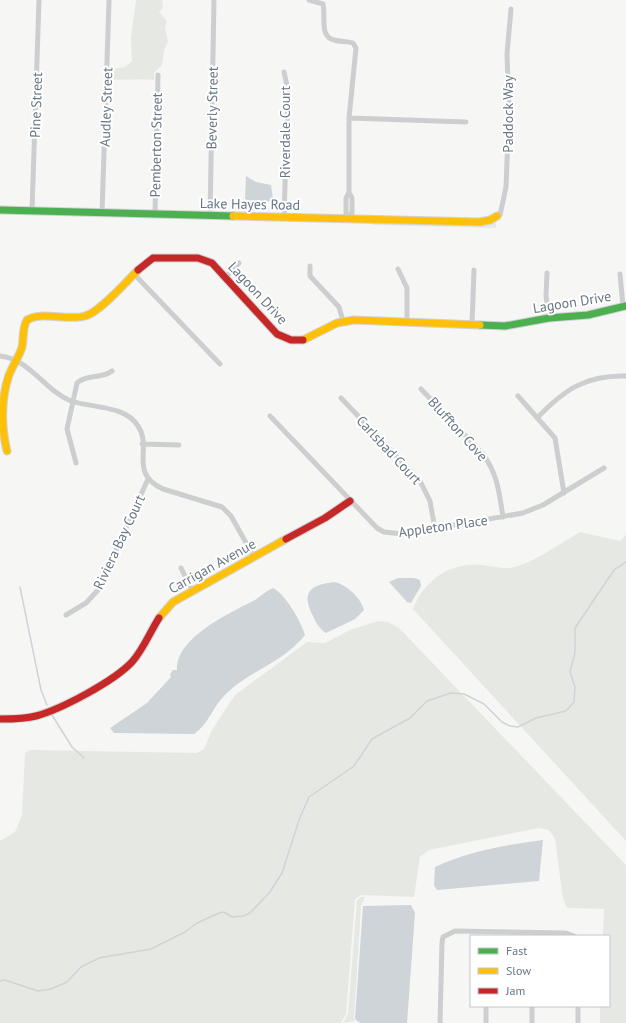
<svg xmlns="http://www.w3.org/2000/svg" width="626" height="1023" font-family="'PT Sans',sans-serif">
  <rect width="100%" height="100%" fill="#f6f6f5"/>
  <path fill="#e6e9e3" d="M136 0H162L163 7 159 12 167 21 165 27 168 41 164 51 162 65 154 73V80C139 78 125 81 110 79L109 70 125 67 132 61 131 38Z
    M496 219V228L372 225V222Z
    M580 532 620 541 626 535V841L413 609C424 580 450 562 482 565 492 566 506 570 515 567 538 560 559 544 580 532Z
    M378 621 388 622 399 628 626 865V1023H600V1006H609V936H603L604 909 567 908 563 899 555 839 549 830 539 828 429 850 420 857 414 897 361 895 355 899 346 1014 341 1023H0V841L15 832 22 815 25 753 30 750 197 753 204 749 212 730 235 695 307 642 325 643 350 630Z
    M361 897H365L361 906 354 1019 355 1021 343 1023 348 1014 357 900Z"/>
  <path fill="#ced4d8" d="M246 176 256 182 271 185 273 200C265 203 252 203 245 199Z
    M398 578H414L420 580 421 586 411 603 407 602 389 582Z
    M334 582C346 584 361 598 364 610L355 619 326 633C320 629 316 623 313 616 301 593 309 585 334 582Z
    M273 588C285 594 301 621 305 635 283 663 248 671 224 696 212 708 208 725 194 734L114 733 110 728 147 703 171 677 170 674 173 670H177C176 637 230 613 255 600 261 596 266 591 273 588Z
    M543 840 539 881 437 890 434 885 435 867C469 851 505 845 543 840Z
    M411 905 415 913 407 1023H360L355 1019 363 906Z"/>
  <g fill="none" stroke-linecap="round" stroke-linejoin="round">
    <path stroke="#ced4d8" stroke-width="1.5" d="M20 587 41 690 47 705
      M52 715 72 747 84 758
      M0 981 5 980 38 991 51 989 67 982 81 967 99 958 151 949 185 932 197 923 219 913 224 912 232 917 243 916 250 913 270 892 282 873 299 820 309 797 354 766 372 739 410 718 427 701 451 693 464 694 484 704 502 722 510 726 518 727 536 718 566 711 574 702 575 687 570 672 575 653V628L614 570 626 562"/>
    <g stroke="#d2d3d3" stroke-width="9">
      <path id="fast" d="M0 210 233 216
        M480 325 505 326 549 318 588 315 626 306"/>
    </g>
    <g stroke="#d2d3d3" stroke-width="9">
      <path id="slow" d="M233 216 480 222 490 220 497 216
        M303 340 337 323 354 320 480 325
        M7 451C1 427 1 398 9 375 13 365 19 357 22 347 24 338 22 328 27 320 40 311 68 321 85 316 99 313 127 281 138 270
        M159 618 173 602 286 539"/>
    </g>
    <g stroke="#d2d3d3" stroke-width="9">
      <path id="jam" d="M138 270 153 258H198L212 263 277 334 291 340H303
        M286 539 325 518 350 501
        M0 719C12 719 25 719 36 716 62 709 114 681 132 662 143 650 150 632 159 618"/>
    </g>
    <path stroke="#cccecf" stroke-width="5" d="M309 0 323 4C326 15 319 37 334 40 341 42 347 41 353 43L356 48 349 118V192L346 198V213L349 215V219
      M349 118 466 122
      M349 192 352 198V214L349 215
      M32 211 39 0
      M102 213 109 1
      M155 214 158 75
      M210 216 214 0
      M497 216 500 215 506 187 509 110 507 54 511 9
      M284 217 288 90 284 72
      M310 266V276L339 307 343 321
      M398 269 407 288V322
      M547 273 546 296 549 318
      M134 274 220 364
      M620 274 623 307
      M225 278 239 263
      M472 325 474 270
      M0 356C30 359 44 390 71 401 91 408 125 405 138 426 153 448 128 473 163 489L222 507 231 516 254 557
      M421 389 482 453C498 474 499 492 503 517
      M518 396 555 438 564 493
      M341 398 420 481 430 501 435 529
      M270 416 377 528 384 532 403 534 523 513 543 505 604 468
      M537 418C564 390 585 375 626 376
      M142 444 179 445
      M76 463 67 429 77 383C86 374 102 379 112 371
      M181 568 192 590
      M66 615 86 603 98 590 148 479
      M440 1023 442 943 443 937 455 931 566 933 574 936
      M486 1023V1006
      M532 1023V1006
      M578 1023V1006"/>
    <use href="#fast" stroke="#4caf50" stroke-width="7"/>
    <use href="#slow" stroke="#ffc107" stroke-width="7"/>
    <use href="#jam" stroke="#c62828" stroke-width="7"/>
  </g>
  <g text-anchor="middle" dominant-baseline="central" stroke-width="4" stroke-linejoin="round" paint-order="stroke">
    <g font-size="14" fill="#677684" stroke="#fff">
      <text transform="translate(36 105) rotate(-88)">Pine Street</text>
      <text transform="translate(106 107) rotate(-88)">Audley Street</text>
      <text transform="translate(212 108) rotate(-89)">Beverly Street</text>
      <text transform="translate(508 114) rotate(-90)">Paddock Way</text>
      <text transform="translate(285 132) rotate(-90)">Riverdale Court</text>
      <text transform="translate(156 145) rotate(-89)">Pemberton Street</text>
      <text transform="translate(250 204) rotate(1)">Lake Hayes Road</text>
      <text transform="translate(258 293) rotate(47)">Lagoon Drive</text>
      <text transform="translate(572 302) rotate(-9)">Lagoon Drive</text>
      <text transform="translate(458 429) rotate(48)">Bluffton Cove</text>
      <text transform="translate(389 450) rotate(47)">Carlsbad Court</text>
      <text transform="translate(443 526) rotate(-8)">Appleton Place</text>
      <text transform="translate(119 542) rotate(-65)">Riviera Bay Court</text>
      <text transform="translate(212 566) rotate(-29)">Carrigan Avenue</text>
    </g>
  </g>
  <rect x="470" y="935" width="140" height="72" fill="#ffffff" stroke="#c2c8ce"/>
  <rect x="478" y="948" width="20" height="6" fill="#4caf50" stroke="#c2c8ce"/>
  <text x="506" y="955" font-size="12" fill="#677684">Fast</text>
  <rect x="478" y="968" width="20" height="6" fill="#ffc107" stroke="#c2c8ce"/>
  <text x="506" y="975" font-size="12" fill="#677684">Slow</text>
  <rect x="478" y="988" width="20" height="6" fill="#c62828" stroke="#c2c8ce"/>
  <text x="506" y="995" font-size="12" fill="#677684">Jam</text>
</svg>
